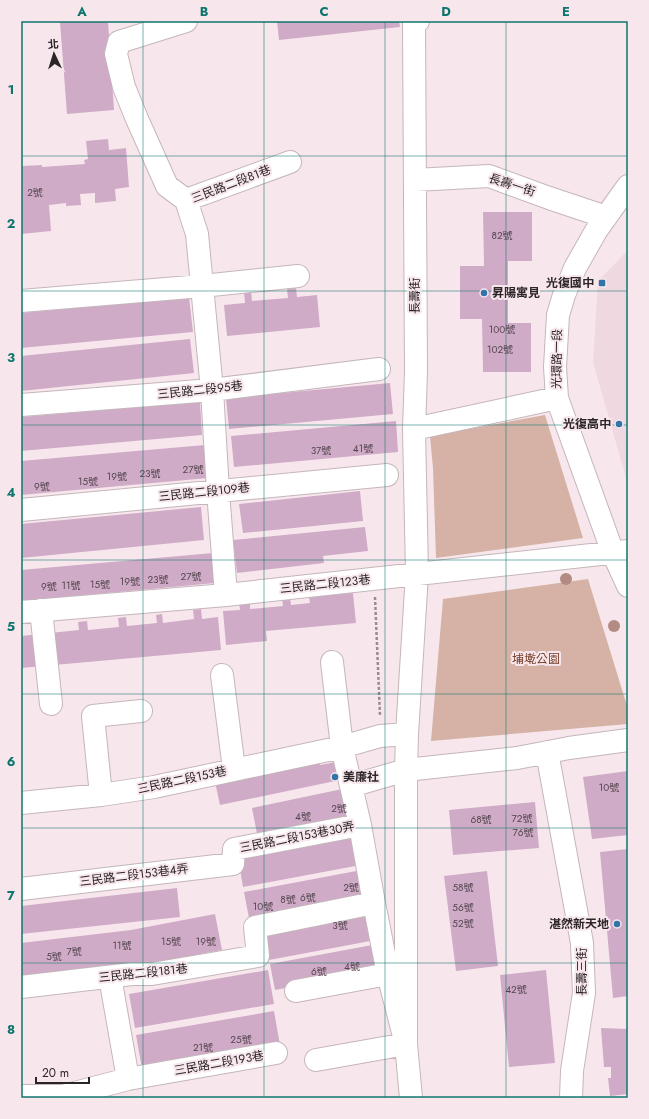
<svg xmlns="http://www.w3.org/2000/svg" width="649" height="1119" font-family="Jost,'Noto Sans TC',sans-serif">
  <rect width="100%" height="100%" fill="#f7e7ec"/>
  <path fill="#f0d8e0" d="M628 250V485L593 362 598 281Z"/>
  <path fill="#d5b2a5" d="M545 415 583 538 436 558 433 468 430 436Z
    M588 579 628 709V724L431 741 443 599Z"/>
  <path fill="#d0abc7" d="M76 21H108L114 110 67 114 60 22Z
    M277 21H399L400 27 279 40Z
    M108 139 109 150 126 148 129 187 115 189 116 201 95 203V193L80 194 81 205 66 206V203L49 205 51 231 21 234 22 166 42 165V167L85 164 84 160 88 159 86 141Z
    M483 212H532V261H508V323H531V372H483L482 319H460V266H484Z
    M296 288 297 297 317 295 320 327 227 336 224 305 245 303 244 292 251 291 252 301 288 298 287 289Z
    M189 297 193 332 21 348V313Z
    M190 339 194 373 21 391V356Z
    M390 383 393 414 229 429 226 398Z
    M200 402 202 435 21 451V417Z
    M396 421 398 452 234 467 231 436Z
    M205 445 208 478 21 495V461Z
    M360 491 363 521 243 533 239 504Z
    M201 507 204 540 21 558V524Z
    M365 527 368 551 323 556 324 563 237 573 233 540Z
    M213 553 215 583 21 601V570Z
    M353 593 356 623 266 631 267 641 226 645 223 611 240 610 239 602 250 601V609L283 606 282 598 290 597 291 605 310 603 309 597Z
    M201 609 202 619 218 617 221 650 21 668V636L79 630 78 622 87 621 88 630 119 627 118 618 126 617 127 626 157 623 156 615 162 614 163 623 194 619 193 610Z
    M319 760 320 765 336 762 340 780 220 805 215 782Z
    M628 771V835L592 839 583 777Z
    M347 788 354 819 258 839 252 808Z
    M535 802 539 848 453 855 449 810Z
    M360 834 366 864 243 887 238 857Z
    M628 849V996L613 998 600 852Z
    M367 869 372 895 249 918 244 892Z
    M487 871 498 966 456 971 444 876Z
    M177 888 180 917 21 934V906Z
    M375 909 381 939 269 960 263 931Z
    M215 914 222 950 137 966 21 980V943L131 930Z
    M383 943 388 969 275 990 270 964Z
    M268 970 274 1004 135 1028 129 994Z
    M546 970 555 1063 509 1067 500 975Z
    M274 1011 280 1045 142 1069 136 1035Z
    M601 1028 628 1029V1094L610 1096 608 1078H611V1067H604Z"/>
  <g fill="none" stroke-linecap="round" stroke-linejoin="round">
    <g stroke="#c5b6bb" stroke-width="24">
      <path id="minor" d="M186 21 119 42 116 54 124 87 137 119 167 186 186 200
        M415 180 489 176 549 198 606 217
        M628 186 596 231 575 268 564 295 558 315 555 367 557 398 613 553 628 586
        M21 301 202 286 298 276
        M21 405 212 390 379 369
        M414 429 557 398
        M21 510 387 475
        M226 595 218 491 212 390 197 234 186 200 290 162
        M41 610 51 704
        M21 612 226 595 628 551
        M222 675 234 769
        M547 752 582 943 584 993 572 1071 571 1098
        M351 786 406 770 517 758 569 748 628 740
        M101 795 93 716 141 711
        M21 803 101 795 154 787 342 747 380 736 407 734
        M21 889 233 864 234 849 360 825
        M110 977 128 1079
        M21 987 132 974H152L258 956 255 927 374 903
        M296 991 388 974
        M316 1060 406 1044 388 974 374 903 360 825 342 747 332 662
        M21 1096H63L128 1079 276 1053
        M411 1098 406 1044V770L407 734 417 574 414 429 416 372 414 23 418 21"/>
    </g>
    <path stroke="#978c8f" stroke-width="2.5" stroke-dasharray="3 2" stroke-linecap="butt" d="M375 597 380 716"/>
    <use href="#minor" stroke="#fff" stroke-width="22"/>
  </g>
  <g fill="#b28b82">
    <circle cx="566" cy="579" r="6"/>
    <circle cx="614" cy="626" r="6"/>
  </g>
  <path fill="none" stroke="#0f766e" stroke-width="1" stroke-opacity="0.55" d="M143 21V1098M264 21V1098M385 21V1098M506 21V1098M21 156H628M21 291H628M21 425H628M21 560H628M21 694H628M21 828H628M21 963H628"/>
  <g fill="#3274aa" stroke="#f7e7ec" stroke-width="1.5">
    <rect x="598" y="279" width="8" height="8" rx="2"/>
    <circle cx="484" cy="293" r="4"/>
    <circle cx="619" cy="424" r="4"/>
    <circle cx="335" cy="777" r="4"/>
    <circle cx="617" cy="924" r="4"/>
  </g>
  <g text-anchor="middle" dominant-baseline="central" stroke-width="4" stroke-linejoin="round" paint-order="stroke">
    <g font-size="10" fill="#54464f">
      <text x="35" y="192">2號</text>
      <text x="502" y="235">82號</text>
      <text x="502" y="329">100號</text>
      <text x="500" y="349">102號</text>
      <text x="363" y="448">41號</text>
      <text x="321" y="450">37號</text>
      <text x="193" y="469">27號</text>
      <text x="150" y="473">23號</text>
      <text x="117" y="476">19號</text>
      <text x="88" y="481">15號</text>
      <text x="42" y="486">9號</text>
      <text x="191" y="576">27號</text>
      <text x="158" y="579">23號</text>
      <text x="130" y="581">19號</text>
      <text x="100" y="584">15號</text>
      <text x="71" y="585">11號</text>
      <text x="49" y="586">9號</text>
      <text x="609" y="787">10號</text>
      <text x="339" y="808">2號</text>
      <text x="303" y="816">4號</text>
      <text x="522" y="818">72號</text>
      <text x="481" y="819">68號</text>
      <text x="523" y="832">76號</text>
      <text x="351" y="887">2號</text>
      <text x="463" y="887">58號</text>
      <text x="308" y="897">6號</text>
      <text x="288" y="899">8號</text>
      <text x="263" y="906">10號</text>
      <text x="463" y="907">56號</text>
      <text x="463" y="923">52號</text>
      <text x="340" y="925">3號</text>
      <text x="171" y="941">15號</text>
      <text x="206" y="941">19號</text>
      <text x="122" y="945">11號</text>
      <text x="74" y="951">7號</text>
      <text x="54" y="956">5號</text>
      <text x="352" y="966">4號</text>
      <text x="319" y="971">6號</text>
      <text x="516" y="989">42號</text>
      <text x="241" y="1039">25號</text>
      <text x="203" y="1047">21號</text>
    </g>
    <g font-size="12" fill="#2b2527" stroke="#f7e7ec">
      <text transform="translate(231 184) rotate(-21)">三民路二段81巷</text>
      <text transform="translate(512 185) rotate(18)">長壽一街</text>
      <text transform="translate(415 296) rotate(-90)">長壽街</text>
      <text transform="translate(557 359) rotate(-89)">光環路一段</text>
      <text transform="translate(200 390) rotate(-6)">三民路二段95巷</text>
      <text transform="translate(204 492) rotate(-6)">三民路二段109巷</text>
      <text transform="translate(325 584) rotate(-6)">三民路二段123巷</text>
      <text transform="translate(182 780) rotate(-12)">三民路二段153巷</text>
      <text transform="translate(297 837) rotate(-11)">三民路二段153巷30弄</text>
      <text transform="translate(134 875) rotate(-7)">三民路二段153巷4弄</text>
      <text transform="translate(582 972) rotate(-90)">長壽三街</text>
      <text transform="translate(143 973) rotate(-6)">三民路二段181巷</text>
      <text transform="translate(219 1063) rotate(-10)">三民路二段193巷</text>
    </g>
    <g font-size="12" font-weight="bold" fill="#2b2527" stroke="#f7e7ec" text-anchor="end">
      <text x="594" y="283">光復國中</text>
      <text x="492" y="293" text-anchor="start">昇陽寓見</text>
      <text x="611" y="424">光復高中</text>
      <text x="343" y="777" text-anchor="start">美廉社</text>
      <text x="609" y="924">湛然新天地</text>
    </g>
    <g font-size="12" fill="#7a402b" stroke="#f7e7ec">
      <text x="536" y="659">埔墘公園</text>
    </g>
  </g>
  <rect width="649" height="1119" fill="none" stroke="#f7e7ec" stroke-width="44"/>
  <g transform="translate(54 54) rotate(356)" stroke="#f7e7ec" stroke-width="3" paint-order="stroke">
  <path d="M0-3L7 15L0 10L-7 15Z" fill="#2b2527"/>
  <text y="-6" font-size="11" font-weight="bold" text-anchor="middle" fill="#2b2527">北</text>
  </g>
  <path d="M36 1077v6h53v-6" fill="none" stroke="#2b2527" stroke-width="2"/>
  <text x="42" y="1077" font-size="12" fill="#2b2527" stroke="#f7e7ec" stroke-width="3" paint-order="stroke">20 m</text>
  <rect x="22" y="22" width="605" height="1075" fill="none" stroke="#0f766e" stroke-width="1.5"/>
  <g font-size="13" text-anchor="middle" font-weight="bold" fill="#0f766e">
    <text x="82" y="16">A</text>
    <text x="204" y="16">B</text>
    <text x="324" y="16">C</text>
    <text x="446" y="16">D</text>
    <text x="566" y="16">E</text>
    <text x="11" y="94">1</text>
    <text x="11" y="228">2</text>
    <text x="11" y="362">3</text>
    <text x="11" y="497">4</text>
    <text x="11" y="631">5</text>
    <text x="11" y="766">6</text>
    <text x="11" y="900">7</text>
    <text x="11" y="1034">8</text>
  </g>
</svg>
